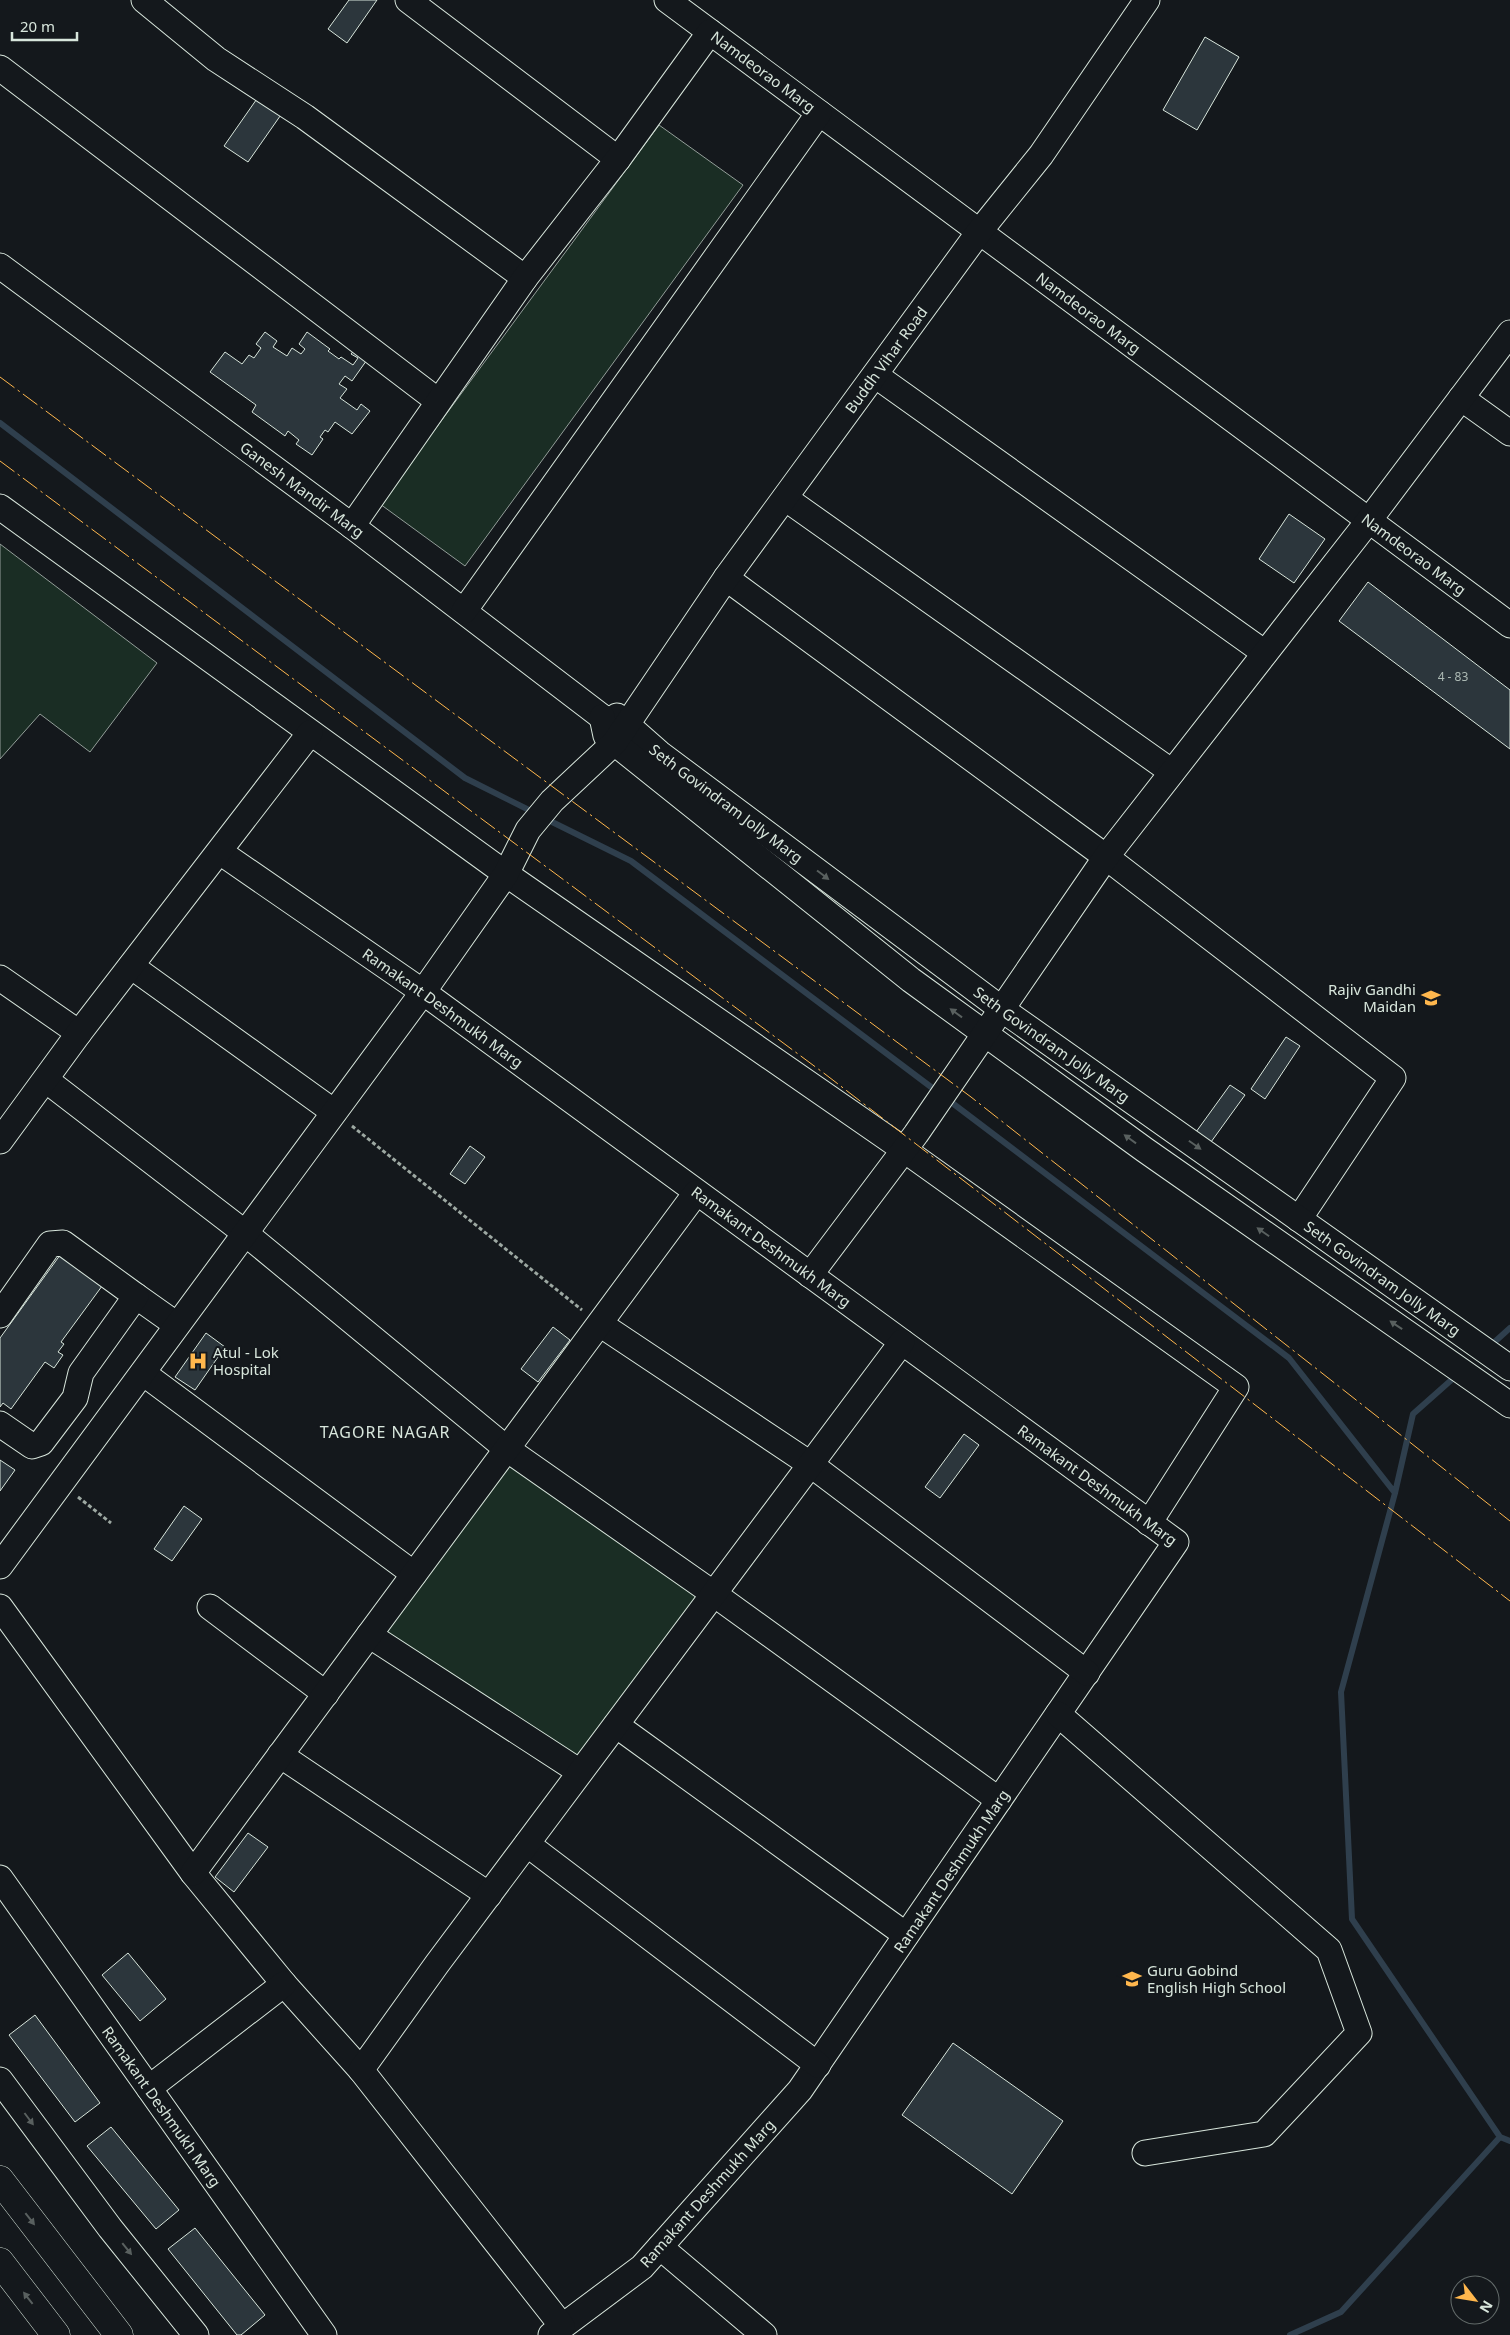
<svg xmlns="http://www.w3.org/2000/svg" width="1510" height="2335" font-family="'Noto Sans',sans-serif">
  <rect width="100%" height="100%" fill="#14181c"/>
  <path fill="#1a2d24" stroke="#939e99" d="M659 125 743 185 465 566 380 504Z
    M0 544 157 663 90 752 40 714 0 759Z
    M507 1449 714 1594 580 1772 369 1635Z"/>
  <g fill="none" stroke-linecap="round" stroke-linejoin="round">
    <path stroke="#2f3f4d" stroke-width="6" d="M0 423 465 778 535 813
      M544 818 631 861 939 1093
      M947 1099 1289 1358 1395 1493
      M1489 1347 1510 1328
      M1457 1375 1413 1414 1395 1493 1341 1692 1352 1919 1500 2137
      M1290 2335 1341 2312 1500 2137 1510 2141"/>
  </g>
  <path fill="#2c363c" stroke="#d8e6dc" d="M349 0H377L347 43 328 29Z
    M1205 37 1239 57 1197 130 1163 110Z
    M261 93 285 109 248 162 224 146Z
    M265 332 277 341 273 347 287 356 292 348 301 354 305 349 299 344 307 332 330 349 328 351 339 359 341 357 353 365 358 358 351 354 356 348 369 357 352 381 345 376 339 384 347 389 340 398 357 410 361 404 370 411 352 434 335 422 328 432 325 430 320 437 323 439 312 455 296 444 299 440 288 431 285 436 252 412 256 405 210 372 225 352 242 364 249 355 254 358 261 348 256 344Z
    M1289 514 1325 539 1294 583 1259 559Z
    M1368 582 1510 690V749L1339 621Z
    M1286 1037 1300 1046 1265 1099 1251 1089Z
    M1230 1085 1245 1095 1211 1142 1196 1132Z
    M470 1146 485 1157 465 1184 450 1174Z
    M63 1251 105 1282 61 1342 64 1344 58 1352 63 1355 54 1368 45 1362 11 1409 3 1403 0 1407V1338Z
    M553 1327 570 1340 538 1382 521 1369Z
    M206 1333 225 1347 195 1390 175 1377Z
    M964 1434 979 1445 940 1498 925 1487Z
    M0 1460 15 1470 0 1491Z
    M184 1506 202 1519 172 1561 154 1549Z
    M248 1833 268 1847 234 1892 215 1877Z
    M128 1953 166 1999 140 2021 102 1975Z
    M35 2015 100 2103 75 2122 9 2035Z
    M953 2043 1063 2121 1012 2194 902 2115Z
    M111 2127 179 2210 156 2229 87 2146Z
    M195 2228 265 2315 241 2335H237L168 2249Z"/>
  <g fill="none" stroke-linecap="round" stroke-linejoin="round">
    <g stroke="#d8e6dc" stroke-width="27">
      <g id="minor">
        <path d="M144 0 216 59 305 117 525 278"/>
        <path d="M408 0 618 159"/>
        <path id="s1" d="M667 0 1510 625"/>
        <path d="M0 68 438 401"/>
        <path id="s2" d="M0 266 352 526 602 717"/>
        <path d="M875 375 1265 653"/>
        <path d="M1461 398 1510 433"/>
        <path d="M785 498 1172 772"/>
        <path d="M0 507 506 874 903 1149 1236 1387 1149 1523"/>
        <path d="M352 526 525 278 618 159 710 32"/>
        <path d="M726 578 1106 857 1393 1078 1299 1219"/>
        <path d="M464 611 819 113"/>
        <path id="s3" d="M617 716 659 753 1003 1010 1510 1368"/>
        <path d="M602 717 606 736 911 980 1145 1150 1510 1405"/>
        <path id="s4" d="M220 852 423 992 1176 1542 800 2090 642 2267 551 2335"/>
        <path d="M131 966 334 1112"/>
        <path d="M0 978 79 1033"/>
        <path d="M46 1080 245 1233 507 1449 714 1594 999 1800"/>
        <path d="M0 1141 79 1033 310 733"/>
        <path d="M810 1275 916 1134 1106 857 1370 519 1510 333"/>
        <path d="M136 1296 177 1325"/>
        <path d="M0 1315 50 1244 63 1243 136 1296 81 1373 75 1398 41 1443 32 1446 0 1424"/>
        <path d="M600 1324 810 1464 1087 1673"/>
        <path d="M143 1373 414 1574"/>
        <path id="s5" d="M0 1566 423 992 506 874 528 830 552 801 615 742 726 578 979 232 1041 155 1147 0"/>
        <path d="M0 1607 193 1873 284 1984 361 2070 562 2326"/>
        <path d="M210 1607 326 1694"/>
        <path d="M369 1635 580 1772"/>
        <path d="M1058 1714 1329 1950 1359 2033 1264 2134 1145 2153"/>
        <path d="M616 1725 906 1935"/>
        <path d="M280 1755 489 1895"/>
        <path d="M527 1844 818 2065"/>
        <path d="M193 1873 696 1193"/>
        <path id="s6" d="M0 1878 324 2335"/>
        <path d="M361 2070 437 1964 902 1342"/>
        <path d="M0 2080 110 2228 196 2335"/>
        <path d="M149 2088 284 1984"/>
        <path d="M660 2247 764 2335"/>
      </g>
    </g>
    <g stroke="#d8e6dc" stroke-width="29">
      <path id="highway" d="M0 2180 119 2335
        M0 2262 56 2335"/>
    </g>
    <path stroke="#9da8a2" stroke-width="3" stroke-dasharray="4 2.5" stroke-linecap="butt" d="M352 1126 582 1310
      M78 1497 111 1523"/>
    <use href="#minor" stroke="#14181c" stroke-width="25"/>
    <use href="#highway" stroke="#14181c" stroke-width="28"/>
    <path stroke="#ffb74d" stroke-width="1" stroke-dasharray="18 4 2.5 4" stroke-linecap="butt" d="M0 377 971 1097 1510 1521
      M0 461 825 1074 1510 1601"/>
  </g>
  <defs><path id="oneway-solid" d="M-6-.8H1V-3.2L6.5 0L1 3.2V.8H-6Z" transform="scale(1.25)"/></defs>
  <g fill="#59605f">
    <use href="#oneway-solid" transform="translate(823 875) rotate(37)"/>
    <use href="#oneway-solid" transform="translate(956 1013) rotate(-144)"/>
    <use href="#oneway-solid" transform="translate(1130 1139) rotate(-144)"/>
    <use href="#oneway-solid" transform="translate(1195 1145) rotate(35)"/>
    <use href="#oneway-solid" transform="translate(1263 1232) rotate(-145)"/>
    <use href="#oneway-solid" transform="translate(1396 1325) rotate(-146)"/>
    <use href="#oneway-solid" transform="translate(29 2119) rotate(53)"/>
    <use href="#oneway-solid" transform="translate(30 2219) rotate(52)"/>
    <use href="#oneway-solid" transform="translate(127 2249) rotate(51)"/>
    <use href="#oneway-solid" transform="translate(28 2298) rotate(-128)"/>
  </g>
  <defs>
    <g id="school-bare" transform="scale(1.5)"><path d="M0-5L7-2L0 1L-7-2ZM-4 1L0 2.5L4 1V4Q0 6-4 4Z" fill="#ffb74d" stroke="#14181c" stroke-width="2.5" paint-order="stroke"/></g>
    <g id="hospital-bare" transform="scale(1.5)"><path d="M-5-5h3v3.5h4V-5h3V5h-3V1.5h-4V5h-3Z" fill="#ffb74d" stroke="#14181c" stroke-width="2.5" paint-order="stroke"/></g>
  </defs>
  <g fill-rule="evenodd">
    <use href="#school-bare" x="1431" y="998"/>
    <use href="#hospital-bare" x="198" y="1361"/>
    <use href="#school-bare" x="1132" y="1979"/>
  </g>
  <g text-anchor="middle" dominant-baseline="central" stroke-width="4" stroke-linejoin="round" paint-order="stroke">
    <g font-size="12" fill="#adbab4">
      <text x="1453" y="676">4 - 83</text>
    </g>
    <g font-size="15" fill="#d8e6dc" stroke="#14181c">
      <text stroke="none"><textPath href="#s1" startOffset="120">Namdeorao Marg</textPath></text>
      <text stroke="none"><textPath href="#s1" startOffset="525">Namdeorao Marg</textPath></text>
      <text stroke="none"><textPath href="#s5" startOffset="1499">Buddh Vihar Road</textPath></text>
      <text stroke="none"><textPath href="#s2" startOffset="376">Ganesh Mandir Marg</textPath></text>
      <text stroke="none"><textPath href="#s1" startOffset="930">Namdeorao Marg</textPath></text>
      <text stroke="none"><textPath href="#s3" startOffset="140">Seth Govindram Jolly Marg</textPath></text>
      <text stroke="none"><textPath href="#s4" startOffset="272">Ramakant Deshmukh Marg</textPath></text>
      <text stroke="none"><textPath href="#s3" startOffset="545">Seth Govindram Jolly Marg</textPath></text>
      <text stroke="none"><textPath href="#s4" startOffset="678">Ramakant Deshmukh Marg</textPath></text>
      <text stroke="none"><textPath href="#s3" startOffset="950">Seth Govindram Jolly Marg</textPath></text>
      <text stroke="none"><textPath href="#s4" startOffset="1082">Ramakant Deshmukh Marg</textPath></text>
      <text transform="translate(951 1871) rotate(-56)">Ramakant Deshmukh Marg</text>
      <text stroke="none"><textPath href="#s6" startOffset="280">Ramakant Deshmukh Marg</textPath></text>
      <text transform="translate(707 2193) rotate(-48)">Ramakant Deshmukh Marg</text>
    </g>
    <g font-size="15" fill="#d8e6dc" stroke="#14181c" text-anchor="start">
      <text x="1416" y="989" text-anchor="end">Rajiv Gandhi<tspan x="1416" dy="17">Maidan</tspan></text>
      <text x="213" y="1352">Atul - Lok<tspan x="213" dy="17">Hospital</tspan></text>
      <text x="1147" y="1970">Guru Gobind<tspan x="1147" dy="17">English High School</tspan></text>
    </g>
    <g font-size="16" letter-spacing="1" fill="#d8e6dc" stroke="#14181c">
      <text x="385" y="1432">TAGORE NAGAR</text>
    </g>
  </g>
  <g transform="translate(1475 2300) rotate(121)"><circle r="24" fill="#14181c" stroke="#626a69"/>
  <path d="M0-4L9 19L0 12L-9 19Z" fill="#ffb74d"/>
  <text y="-8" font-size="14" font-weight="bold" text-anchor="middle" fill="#d8e6dc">N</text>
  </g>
  <path d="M12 32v8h65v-8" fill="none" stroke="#d8e6dc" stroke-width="2.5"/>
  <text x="20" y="32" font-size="15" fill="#d8e6dc" stroke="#14181c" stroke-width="4" paint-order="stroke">20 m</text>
</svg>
